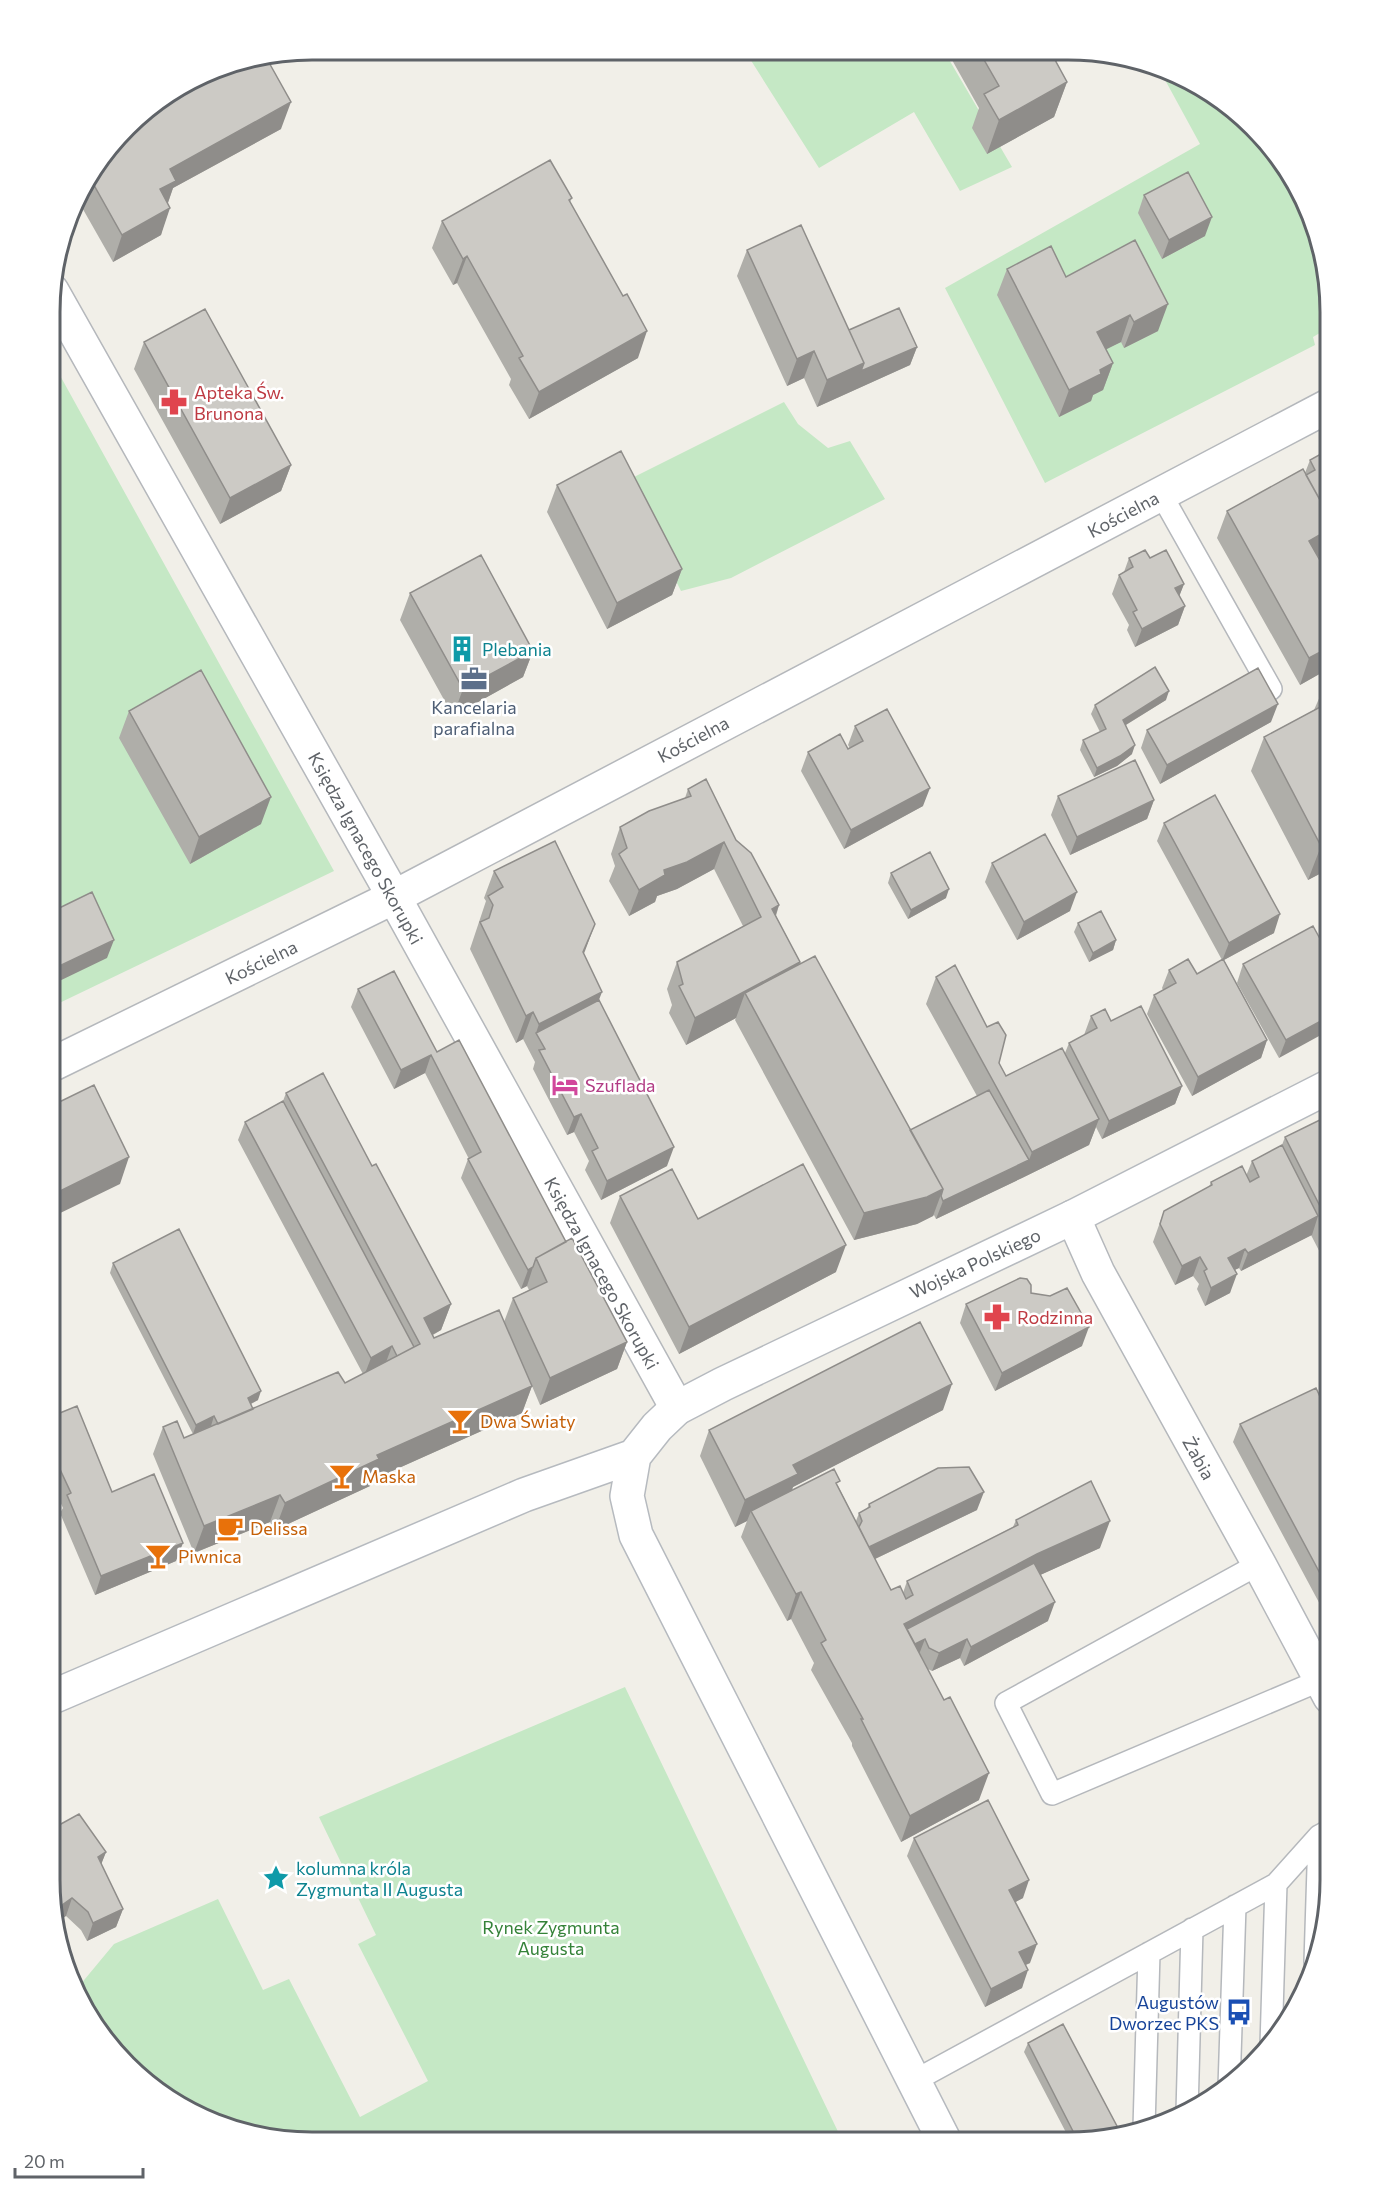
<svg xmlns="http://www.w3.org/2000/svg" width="1380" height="2192" font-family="Commissioner,sans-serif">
  <rect width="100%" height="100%" fill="#f1efe8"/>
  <path fill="#c5e8c5" d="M745 51H944L1012 167 960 191 914 112 819 168Z
    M1158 67 1169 70 1228 104 1276 152 1311 212 1330 312V327L1313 337 1315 345 1045 483 945 288 1200 144Z
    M52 361 334 871 51 1007Z
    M784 402 798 424 828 448 850 441 885 499 731 578 681 591 626 481Z
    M625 1687 843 2142 278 2140 211 2122 152 2088 104 2040 75 1991 80 1985 114 1944 218 1899 263 1990 289 1979 360 2117 428 2081 358 1944 376 1935 319 1817Z"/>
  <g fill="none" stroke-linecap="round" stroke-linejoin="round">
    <g stroke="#b5b8bc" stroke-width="24">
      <path id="lane" d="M1161 494 1271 689
        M1259 1564 1006 1703 1052 1794 1321 1680
        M1315 1962 1319 1836
        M1271 2045 1276 1884
        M914 2081 1276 1884 1319 1836 1330 1830
        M1229 2087 1235 1906
        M1187 2112 1192 1929
        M1144 2128 1149 1953"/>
    </g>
    <g stroke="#b5b8bc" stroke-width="36">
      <path id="street" d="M52 291 394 897 677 1408
        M51 1065 394 897 1330 405
        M1073 1217 1098 1273 1259 1564 1330 1697"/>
    </g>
    <g stroke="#b6babf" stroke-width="36">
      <path id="secondary" d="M634 1456 657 1427 677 1408 723 1384 1073 1217 1330 1086
        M634 1456 627 1496 636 1535 945 2142
        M50 1698 524 1495 634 1456"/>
    </g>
    <use href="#lane" stroke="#fff" stroke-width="21"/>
    <use href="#street" stroke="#fff" stroke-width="33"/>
    <use href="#secondary" stroke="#fff" stroke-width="33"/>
  </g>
  <path fill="#afaea9" d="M947 51 1057 52 1056 63 1067 82 1054 117 987 154 972 128 979 108Z
    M139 115 281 129 173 188 168 203 161 235 113 262 76 197Z
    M1144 195 1205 236 1162 259 1138 213Z
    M572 198 570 202 638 358 529 419 509 385 511 379 457 283 453 285 432 248 442 221Z
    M747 250 849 330 917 347 910 365 817 407 804 378 787 386 737 276Z
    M1007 269 1066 277 1158 331 1124 348 1121 342 1105 349 1113 363 1103 390 1093 395 1091 401 1059 417 997 295Z
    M144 342 291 465 281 491 220 524 134 369Z
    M1330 455V558L1329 559 1325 553 1318 557 1330 578V668L1300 685 1217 538 1227 511 1305 473 1310 460Z
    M557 485 682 569 672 595 607 629 547 512Z
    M1129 558H1150L1184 584 1179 596 1185 606 1178 625 1135 647 1127 630 1129 625 1112 594 1119 575 1124 572Z
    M410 593 533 651 523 677 453 716 400 620Z
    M1330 689V876L1327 870 1308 880 1251 771 1264 737 1314 710 1321 694Z
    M1166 700 1126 725 1132 754 1117 766 1094 777 1080 750 1083 740 1100 732 1091 714 1095 705Z
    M129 711 261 824 190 864 119 738Z
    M1271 722 1160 784 1141 748 1147 730Z
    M855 726 923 806 844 849 801 771 808 752 848 749 850 748 848 745Z
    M688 789 736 840 779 905 776 916 800 962V964L910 1130 977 1096 926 1004 936 977 999 1063 1006 1076 1065 1053 1069 1043 1084 1035 1091 1016 1111 1021 1182 1086 1175 1104 1102 1139 1096 1127 1089 1145 1022 1178 936 1219 934 1215 933 1216 917 1224 854 1240 735 1020 736 1018 686 1045 669 1013 672 1005 667 989 677 962 743 926 714 869 677 889 657 896 655 902 629 916 609 881 615 866 611 854 620 827 685 798Z
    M1058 796 1154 800 1147 819 1070 855 1051 815Z
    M1164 823 1274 933 1224 960 1267 1040 1261 1058 1192 1096 1147 1014 1154 995 1163 990 1162 988 1169 970 1197 974 1222 960 1157 841Z
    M992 863 1070 911 1017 940 985 882Z
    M494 871 584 954 599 1000 667 1166 601 1200 585 1170 589 1161 574 1132 567 1135 533 1069 535 1062 523 1039 516 1043 470 949 486 901 484 898Z
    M891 873 946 898 908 919 888 883Z
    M1078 923 1116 940 1113 950 1089 962 1074 932Z
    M1330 957 1279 1058 1237 983 1243 964Z
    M358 989 437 1052 566 1242 627 1342 617 1369 540 1405 532 1386 522 1413 372 1480 370 1486 275 1530 270 1522 194 1553 153 1454 163 1427 184 1438 211 1427V1426L193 1434 110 1273 113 1263 258 1400 251 1404 253 1409 345 1383 363 1374 238 1140 245 1122 283 1101 286 1093 372 1166 451 1304 441 1330 433 1335 434 1338 504 1322 513 1298 529 1290 527 1286 521 1289 461 1178 468 1159H469L425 1073 394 1089 351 1007Z
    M1330 1115V1272L1311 1235 1241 1271 1239 1268 1234 1270 1230 1293 1205 1306 1197 1289 1199 1284 1193 1276 1175 1285 1153 1242 1164 1211 1209 1187 1211 1182 1246 1176 1252 1161 1282 1145 1285 1137Z
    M620 1196 698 1219 836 1272 679 1354 610 1223Z
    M1031 1293 1082 1346 995 1391 960 1323 966 1304Z
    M943 1410 793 1487 792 1490 838 1486 856 1521 859 1513 867 1509 869 1504 977 1510 875 1559 891 1590 903 1593 907 1581 1013 1527 1016 1520 1100 1548 1040 1575 1048 1621 964 1666 960 1658 932 1671 928 1669 979 1800 901 1842 852 1746V1743L811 1670 814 1663 791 1619 787 1621 741 1537 747 1521 735 1527 700 1456 709 1430Z
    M50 1417 112 1492 176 1561 95 1595 60 1513 63 1508 50 1480Z
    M1330 1418V1623L1233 1442 1240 1424Z
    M914 1838 1023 1898 1015 1902 1030 1963 1026 1965 1022 1988 985 2007 907 1856Z
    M106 1852 101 1864 123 1909 116 1927 87 1941 81 1930 66 1916 50 1880Z
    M1028 2043 1118 2128 1117 2133 1071 2142 1024 2052Z"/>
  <path fill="#8f8d8a" d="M1059 55 1046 89 1054 58Z
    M1067 82 1054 117 987 154 999 120Z
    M291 102 281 129 173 188 166 208 160 189 170 169Z
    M170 208 161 235 113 262 122 235Z
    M1212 217 1205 236 1162 259 1169 240Z
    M467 256 457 283 453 285 463 259Z
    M1168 304 1158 331 1124 348 1134 322Z
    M1130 315 1121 342 1087 359 1097 332Z
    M647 331 638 358 529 419 539 392Z
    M917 347 910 365 817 407 827 380 864 363Z
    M814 351 804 378 787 386 797 359Z
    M1113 363 1103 390 1093 395 1091 401 1059 417 1069 390 1100 370Z
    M56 369 52 381V371Z
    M291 465 281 491 220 524 230 498Z
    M1330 529V538L1325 553 1299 567 1309 541Z
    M682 569 672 595 607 629 617 603Z
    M1184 584 1177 602 1175 588Z
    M1185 606 1178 625 1135 647 1142 629Z
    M1330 647V668L1300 685 1309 658Z
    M533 651 523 677 453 716 463 689Z
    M1169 691 1166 700 1119 729 1123 720Z
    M1278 704 1271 722 1160 784 1167 765Z
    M1135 745 1132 754 1117 766 1094 777 1097 768Z
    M930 788 923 806 844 849 851 830Z
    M271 797 261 824 190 864 199 837Z
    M1154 800 1147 819 1070 855 1077 837Z
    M1330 841V862L1327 870 1308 880 1321 846Z
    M724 842 714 869 677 889 657 896 655 902 629 916 639 890 664 870Z
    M949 889 946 898 908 919 911 910Z
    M1077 892 1070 911 1017 940 1024 922Z
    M779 905 770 932 772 909Z
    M1280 914 1274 933 1222 961 1229 943Z
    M595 924 585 951 573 978 583 952Z
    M114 940 107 958 51 985V970Z
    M1116 940 1113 950 1089 962 1093 953Z
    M800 962 791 989 745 993 736 1018 686 1045 695 1018Z
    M602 992 592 1018 536 1033 539 1024Z
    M533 1012 523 1039 516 1043 526 1016Z
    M1330 1016V1030L1279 1058 1286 1040Z
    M1267 1040 1261 1058 1192 1096 1198 1077Z
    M431 1055 425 1073 394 1089 401 1070Z
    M1182 1086 1175 1104 1102 1139 1109 1121Z
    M581 1114 574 1132 567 1135 574 1117Z
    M1099 1119 1089 1145 1022 1178 936 1219 943 1201 1029 1160 1032 1152Z
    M674 1147 667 1166 601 1200 607 1181Z
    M129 1157 120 1184 50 1218V1196Z
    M943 1189 933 1216 917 1224 854 1240 864 1213Z
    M1318 1216 1312 1235 1241 1271 1248 1253Z
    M846 1245 836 1272 679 1354 689 1327Z
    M1245 1249 1239 1268 1222 1276 1228 1258Z
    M1200 1257 1193 1276 1175 1285 1182 1266Z
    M533 1267 527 1286 521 1289 528 1270Z
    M1237 1274 1230 1293 1205 1306 1211 1288Z
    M451 1304 441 1330 419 1342 424 1318Z
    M1089 1327 1082 1346 995 1391 1002 1373Z
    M627 1342 617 1369 540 1405 550 1378Z
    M392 1346 385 1365 364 1376 371 1358Z
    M952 1384 943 1410 793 1487 788 1500 751 1511 747 1521 735 1527 745 1500 793 1465Z
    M532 1386 522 1413 372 1480 370 1486 275 1530 285 1503 377 1455Z
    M261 1391 258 1400 244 1407 248 1398Z
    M214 1416 211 1426 193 1434 196 1425Z
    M984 1492 977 1510 856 1568 863 1550Z
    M280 1495 270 1522 194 1553 204 1526Z
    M1110 1521 1100 1548 1027 1581 908 1644 904 1624 1037 1554Z
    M183 1543 176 1561 95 1595 101 1576Z
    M60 1584 56 1593 50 1596V1588Z
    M801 1592 791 1619 787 1621 796 1594Z
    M1055 1602 1048 1621 964 1666 971 1647Z
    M925 1639 918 1657 909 1646Z
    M967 1639 960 1658 932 1671 939 1653Z
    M989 1773 979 1800 901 1842 910 1816Z
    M106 1852 99 1870 98 1857Z
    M1029 1880 1023 1898 1003 1909 1009 1890Z
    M72 1898 66 1916 58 1922 55 1910Z
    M123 1909 116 1927 87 1941 93 1923Z
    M1037 1944 1030 1963 1012 1970 1019 1952Z
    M1028 1970 1022 1988 985 2007 991 1989Z
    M1118 2128 1117 2133 1106 2135V2134Z"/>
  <path fill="#cccac5" stroke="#8f8d8a" stroke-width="1.5" d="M979 51 1057 52 1059 55 1054 58 1067 82 999 120 984 94 999 86Z
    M267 59 291 102 170 169 176 181 160 189 170 208 122 235 90 178 139 115 212 69Z
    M550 160 572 198 569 200 623 296 627 294 647 331 539 392 519 358 523 356 467 256 463 259 442 221Z
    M1188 172 1212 217 1169 240 1144 195Z
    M801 225 864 363 827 380 814 351 797 359 747 250Z
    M1135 240 1168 304 1134 322 1130 315 1097 332 1113 363 1100 370 1101 374 1069 390 1007 269 1051 246 1066 277Z
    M899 308 917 347 861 371 864 363 849 330Z
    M205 309 291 465 230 498 144 342Z
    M52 361 56 369 52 371Z
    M1328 450 1330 455V518L1306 475 1315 470 1310 460Z
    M621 451 682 569 617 603 557 485Z
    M1303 469 1330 518V529L1309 541 1330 578V647L1309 658 1227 511Z
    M1145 550 1150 558 1166 550 1184 584 1175 588 1185 606 1142 629 1133 612 1137 610 1119 575 1133 567 1129 558Z
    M481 555 533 651 463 689 410 593Z
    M1155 667 1169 691 1123 720 1135 745 1120 756 1097 768 1083 740 1106 729 1095 705Z
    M1258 668 1278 704 1167 765 1147 730Z
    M201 670 271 797 199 837 129 711Z
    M1330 689V841L1321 846 1264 737 1326 704 1321 694Z
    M887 709 930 788 851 830 808 752 840 734 848 749 863 741 855 726Z
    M1135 760 1154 800 1077 837 1058 796Z
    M706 779 736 840 751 853 779 905 772 909 800 962 695 1018 679 986 683 984 677 962 761 917 724 842 687 862 664 870 665 875 639 890 619 854 627 848 620 827 649 811 691 796 688 789Z
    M1215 795 1280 914 1229 943 1164 823Z
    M1045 834 1077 892 1024 922 992 863Z
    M555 841 595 924 583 952 602 992 539 1024 533 1012 526 1016 480 922 489 918 493 905 488 896 503 887 494 871Z
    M930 852 949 889 911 910 891 873Z
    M92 892 114 940 51 970V912Z
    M1101 911 1116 940 1093 953 1078 923Z
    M1313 926 1330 957V1016L1286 1040 1243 964Z
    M815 956 943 1189 927 1197 864 1213 745 993Z
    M1188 959 1197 974 1223 959 1267 1040 1198 1077 1154 995 1176 983 1169 970Z
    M955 965 987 1027 998 1022 1006 1035 999 1063 1006 1076 1062 1048 1099 1119 1032 1152 936 977Z
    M394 971 437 1052 459 1040 566 1242 536 1258 533 1267 528 1270 468 1159 481 1152 431 1055 401 1070 358 989Z
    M599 1000 674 1147 607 1181 592 1151 598 1148 581 1114 574 1117 539 1050 545 1049 536 1033Z
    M1141 1006 1182 1086 1109 1121 1069 1043 1097 1028 1091 1016 1105 1009 1111 1021Z
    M323 1073 372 1166 376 1164 451 1304 424 1318 434 1338 499 1310 532 1386 377 1455 379 1459 285 1503 280 1495 204 1526 163 1427 177 1421 184 1438 338 1372 345 1383 420 1344 286 1093Z
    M94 1085 129 1157 50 1196 51 1106Z
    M989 1090 1029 1160 943 1201 941 1196 943 1189 910 1130Z
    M283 1101 414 1347 397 1356 392 1346 371 1358 245 1122Z
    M1330 1115V1226L1285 1137Z
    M1282 1145 1318 1216 1248 1253 1245 1249 1228 1258 1237 1274 1211 1288 1204 1271 1207 1269 1200 1257 1182 1266 1160 1224 1164 1211 1212 1185 1211 1182 1242 1166 1250 1182 1259 1177 1252 1161Z
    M803 1164 846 1245 689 1327 620 1196 672 1169 698 1219Z
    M179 1229 261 1391 248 1398 253 1409 218 1424 214 1416 196 1425 113 1263Z
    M572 1238 627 1342 550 1378 513 1298 547 1282 536 1258Z
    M1020 1278 1027 1279 1031 1285V1293L1050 1296 1067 1288 1089 1327 1002 1373 966 1304Z
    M920 1322 952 1384 793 1465 798 1474 745 1500 709 1430Z
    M1316 1388 1330 1418V1592L1240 1424Z
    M77 1406 112 1492 154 1474 183 1543 101 1576 67 1495 71 1493 50 1448V1417Z
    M969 1467 984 1492 869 1547 859 1527 862 1521 859 1513 870 1507 869 1504 938 1468Z
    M834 1469 840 1481 836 1483 891 1590 900 1586 906 1599 913 1595 907 1581 1018 1525 1016 1520 1091 1481 1110 1521 1037 1554 904 1624 944 1700 950 1697 989 1773 910 1816 861 1719H863L821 1643 826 1640 801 1592 796 1594 751 1511Z
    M50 1563 60 1584 50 1588Z
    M1034 1563 1055 1602 971 1647 967 1639 939 1653 929 1648 925 1639 915 1644 907 1629Z
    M988 1800 1029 1880 1009 1890 1037 1944 1019 1952 1028 1970 991 1989 914 1838Z
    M79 1814 106 1852 98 1857 123 1909 93 1923 88 1912 72 1898 55 1910 50 1880V1830Z
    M1063 2024 1118 2128 1107 2135 1078 2141 1028 2043Z"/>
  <defs>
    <g id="pharmacy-bare" transform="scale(2.07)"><path d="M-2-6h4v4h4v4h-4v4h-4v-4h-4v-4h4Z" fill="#e0444e" stroke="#fff" stroke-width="2.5" paint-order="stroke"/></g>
    <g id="building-bare" transform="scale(2.07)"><path d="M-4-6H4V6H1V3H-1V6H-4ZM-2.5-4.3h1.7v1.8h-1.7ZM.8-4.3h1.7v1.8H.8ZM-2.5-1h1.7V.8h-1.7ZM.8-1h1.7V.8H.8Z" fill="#0f9aa8" stroke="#fff" stroke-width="2.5" paint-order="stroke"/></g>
    <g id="office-bare" transform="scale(2.07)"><path d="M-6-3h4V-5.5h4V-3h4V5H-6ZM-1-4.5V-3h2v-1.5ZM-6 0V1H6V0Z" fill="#5c6f8a" stroke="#fff" stroke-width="2.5" paint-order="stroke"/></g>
    <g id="hotel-bare" transform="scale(2.07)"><path d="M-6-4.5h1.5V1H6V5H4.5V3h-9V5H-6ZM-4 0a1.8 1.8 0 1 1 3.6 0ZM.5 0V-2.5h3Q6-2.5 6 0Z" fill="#d1479c" stroke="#fff" stroke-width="2.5" paint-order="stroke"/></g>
    <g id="bar-bare" transform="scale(2.07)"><path d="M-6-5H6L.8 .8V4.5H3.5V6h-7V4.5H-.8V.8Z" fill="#e8710a" stroke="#fff" stroke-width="2.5" paint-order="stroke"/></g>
    <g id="cafe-bare" transform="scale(2.07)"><path d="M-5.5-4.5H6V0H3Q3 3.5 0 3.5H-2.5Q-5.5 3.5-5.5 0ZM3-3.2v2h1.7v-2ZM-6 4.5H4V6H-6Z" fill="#e8710a" stroke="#fff" stroke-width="2.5" paint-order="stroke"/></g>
    <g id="sight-bare" transform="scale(2.07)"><path d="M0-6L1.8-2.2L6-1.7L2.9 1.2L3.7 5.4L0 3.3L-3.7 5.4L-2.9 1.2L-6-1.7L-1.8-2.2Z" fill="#0f9aa8" stroke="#fff" stroke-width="2.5" paint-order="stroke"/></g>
    <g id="bus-bare" transform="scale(2.07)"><path d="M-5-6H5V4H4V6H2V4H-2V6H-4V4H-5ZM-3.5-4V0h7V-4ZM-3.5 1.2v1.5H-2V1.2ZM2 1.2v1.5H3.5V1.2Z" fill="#1a4fb4" stroke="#fff" stroke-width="2.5" paint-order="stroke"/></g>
  </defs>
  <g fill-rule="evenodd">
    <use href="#pharmacy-bare" x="174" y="402"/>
    <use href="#building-bare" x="462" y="649"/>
    <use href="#office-bare" x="474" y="679"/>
    <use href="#hotel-bare" x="565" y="1085"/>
    <use href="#pharmacy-bare" x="997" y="1317"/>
    <use href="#bar-bare" x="460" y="1421"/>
    <use href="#bar-bare" x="342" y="1476"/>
    <use href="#cafe-bare" x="230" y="1528"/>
    <use href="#bar-bare" x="158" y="1556"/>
    <use href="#sight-bare" x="276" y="1878"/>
    <use href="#bus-bare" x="1239" y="2012"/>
  </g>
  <g text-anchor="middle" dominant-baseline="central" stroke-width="5" stroke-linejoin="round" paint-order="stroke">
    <g font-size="18" fill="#be3a42" stroke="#fff" text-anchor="start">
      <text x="194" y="392">Apteka Św.<tspan x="194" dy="21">Brunona</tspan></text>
      <text x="1017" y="1317">Rodzinna</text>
    </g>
    <g font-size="18" fill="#5f6368" stroke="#fff">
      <text transform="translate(1123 514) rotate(-28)">Kościelna</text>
      <text transform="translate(693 739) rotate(-28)">Kościelna</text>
      <text transform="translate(366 848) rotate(61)">Księdza Ignacego Skorupki</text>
      <text transform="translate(261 962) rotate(-26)">Kościelna</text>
      <text transform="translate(975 1263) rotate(-25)">Wojska Polskiego</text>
      <text transform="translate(602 1273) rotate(61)">Księdza Ignacego Skorupki</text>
      <text transform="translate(1199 1458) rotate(61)">Żabia</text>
    </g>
    <g font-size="18" fill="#0d838f" stroke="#fff" text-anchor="start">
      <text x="482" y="649">Plebania</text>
      <text x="296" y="1868">kolumna króla<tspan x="296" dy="21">Zygmunta II Augusta</tspan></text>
    </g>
    <g font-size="18" fill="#4e5e75" stroke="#fff">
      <text x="474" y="707">Kancelaria<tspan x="474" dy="21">parafialna</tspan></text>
    </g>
    <g font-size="18" fill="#b23c85" stroke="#fff" text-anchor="start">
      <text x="585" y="1085">Szuflada</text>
    </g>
    <g font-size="18" fill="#c56008" stroke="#fff" text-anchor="start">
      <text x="480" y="1421">Dwa Światy</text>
      <text x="362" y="1476">Maska</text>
      <text x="250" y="1528">Delissa</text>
      <text x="178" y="1556">Piwnica</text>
    </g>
    <g font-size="18" fill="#348238" stroke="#fff">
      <text x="551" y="1927">Rynek Zygmunta<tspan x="551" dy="21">Augusta</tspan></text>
    </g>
    <g font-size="18" fill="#164399" stroke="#fff" text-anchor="end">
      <text x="1219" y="2002">Augustów<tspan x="1219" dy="21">Dworzec PKS</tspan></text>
    </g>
  </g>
  <path d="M0 0H1380V2192H0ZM312 60H1068A252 252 0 0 1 1320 312V1880A252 252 0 0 1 1068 2132H312A252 252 0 0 1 60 1880V312A252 252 0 0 1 312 60Z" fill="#fff" fill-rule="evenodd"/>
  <path fill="none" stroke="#5f6368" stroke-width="3" d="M312 60H1068A252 252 0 0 1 1320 312V1880A252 252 0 0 1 1068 2132H312A252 252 0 0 1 60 1880V312A252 252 0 0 1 312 60Z"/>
  <path d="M15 2168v9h128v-9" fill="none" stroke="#5f6368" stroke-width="3"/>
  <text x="24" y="2168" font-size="18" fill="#5f6368" stroke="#ffffff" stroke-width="4.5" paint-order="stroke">20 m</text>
</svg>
